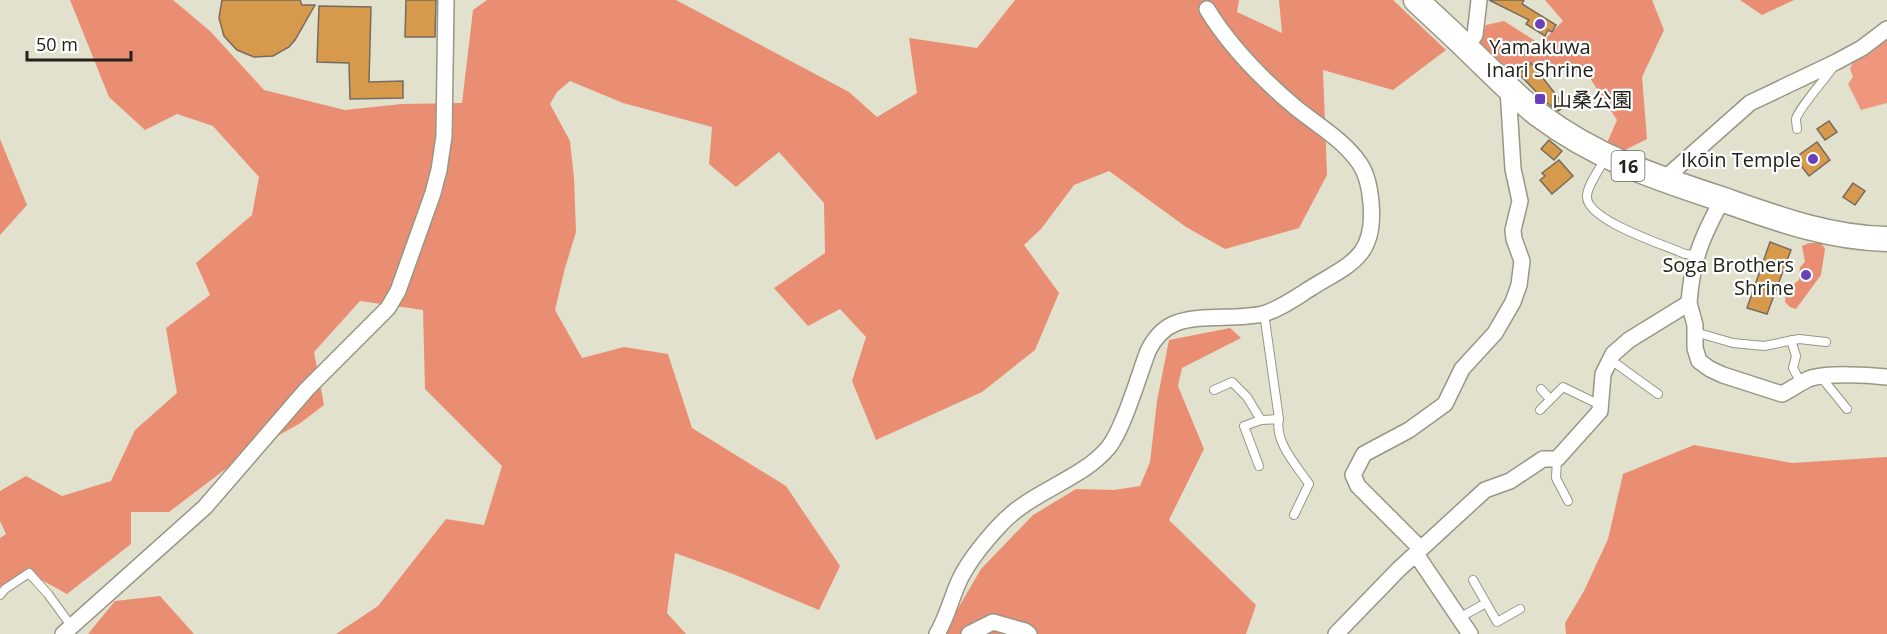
<svg xmlns="http://www.w3.org/2000/svg" width="1887" height="634" font-family="'Open Sans','Noto Sans JP',sans-serif">
  <rect width="100%" height="100%" fill="#e2e1cd"/>
  <path fill="#ef977e" d="M1887 38V103L1861 110 1848 84 1853 77 1850 69 1853 62Z"/>
  <path fill="#ea8e73" d="M70 0H173L210 31 264 90 345 110 402 104 462 103 473 10 487 0H676L849 92 877 117 917 93 909 38 977 48 1015 0H1239L1237 12 1282 33 1279 0H1393L1446 50 1393 90 1323 70 1327 175 1299 228 1225 249 1186 227 1109 171 1074 185 1041 229 1024 245 1059 293 1035 350 982 392 876 440 852 381 866 337 840 309 808 326 774 288 825 253 824 203 779 152 736 187 709 164 712 127 623 103 570 81 557 92 550 104 570 141 574 178 576 232 565 268 555 310 582 358 624 347 668 354 692 428 786 486 840 566 819 610 733 574 675 553 667 613 686 634H336L378 606 446 519 484 525 502 466 425 389 423 310 360 301 314 352 324 405 299 424 248 452 169 512H131V544L67 594 29 573 0 587V538L6 534 0 521V491L26 476 62 496 111 481 135 430 177 393 166 328 210 295 196 263 252 215 259 177 213 126 177 114 145 130 109 97Z
    M1545 0H1652L1664 30 1642 77 1647 139 1619 153 1607 143 1617 120 1586 72 1529 63 1512 73 1477 48 1486 25 1504 21 1540 44 1563 21Z
    M1740 0H1794L1762 15Z
    M0 139 27 205 0 235Z
    M1809 243H1821L1825 249 1821 275 1796 309 1790 307 1785 302 1786 290 1799 280 1800 267 1805 262 1802 246Z
    M1230 328 1241 338 1182 368 1178 386 1204 449 1169 520 1256 605 1246 634H943L981 569 1033 515 1076 489 1114 490 1140 486 1150 462 1157 401 1169 340Z
    M1694 445 1792 463 1887 457V634H1566L1565 623 1584 591 1608 539 1623 474Z
    M160 596 194 634H88L115 601Z"/>
  <path fill="#d79a4c" stroke="#776b5e" stroke-width="1.5" d="M222 0H300L302 5H315L295 40 289 47 273 56 254 57 237 50 224 36 219 18Z
    M406 0H436L435 37H405Z
    M1489 0H1524L1522 4 1556 25 1552 32 1548 30 1545 36 1526 24 1529 20Z
    M319 6 371 7 369 82 403 81V98L350 99 349 63 317 62Z
    M1531 63 1565 106 1558 111 1546 102 1519 74Z
    M1829 121 1837 132 1825 140 1817 129Z
    M1549 140 1562 151 1554 160 1541 149Z
    M1817 142 1830 160 1809 176 1795 158Z
    M1559 160 1573 176 1552 194 1540 180 1545 176 1542 173Z
    M1853 183 1865 191 1855 205 1843 197Z
    M1770 242 1791 250 1767 314 1747 308Z"/>
  <g fill="none" stroke-linecap="round" stroke-linejoin="round">
    <g stroke="#989785" stroke-width="10">
      <path id="service" d="M1797 129C1797 127 1796 122 1796 119 1798 109 1826 78 1834 66
        M1606 157C1601 167 1587 186 1587 196 1585 220 1665 245 1685 254L1695 255
        M1264 313 1279 419C1274 442 1297 466 1309 484L1294 515
        M1695 332 1733 343 1764 346 1799 339 1826 342
        M1791 340 1796 356 1793 368 1801 383
        M1611 360 1658 394
        M1821 377 1847 409
        M1541 389 1550 399
        M1214 390 1232 382 1247 397 1261 420
        M1540 410 1563 387 1600 405
        M1557 459 1556 478 1568 501
        M1259 466 1244 426 1261 420 1279 419
        M1473 580 1497 622 1520 609
        M0 595 5 589 29 573 48 594 72 627
        M1459 618 1486 603"/>
    </g>
    <g stroke="#989785" stroke-width="18">
      <path id="minor" d="M1466 47 1475 35 1479 0
        M1663 180 1750 103 1836 62 1862 48 1887 29
        M1689 303 1695 325V348L1699 361 1710 369 1723 375 1782 394C1792 389 1801 382 1811 378 1830 373 1867 375 1887 377
        M1421 549 1358 486 1353 475 1364 454 1409 430 1445 404 1462 369 1495 333 1513 302 1519 285 1522 261 1514 239 1513 230 1520 201 1513 169 1508 89
        M1416 554 1470 634
        M63 634 205 507 307 389 388 308 398 291 433 193 439 170 444 136 446 0
        M937 634C948 615 951 598 960 579 970 559 985 541 1000 525 1031 491 1081 480 1108 448 1123 430 1139 375 1148 351 1154 339 1163 328 1176 323 1200 314 1236 320 1263 314 1280 309 1295 298 1311 288 1350 264 1376 257 1371 203 1370 190 1368 176 1360 164 1344 140 1317 125 1295 107 1262 79 1230 47 1207 9
        M969 634 993 622 1025 631 1029 634
        M1336 634 1399 569 1485 490 1510 481 1543 459H1557L1600 411 1603 374 1613 354 1629 340 1689 303C1692 260 1702 237 1722 200"/>
    </g>
    <g stroke="#989785" stroke-width="27">
      <path id="primary" d="M1416 0C1435 18 1454 35 1472 53 1494 74 1515 96 1539 115 1598 159 1655 177 1724 200 1778 219 1830 238 1887 239"/>
    </g>
    <use href="#service" stroke="#fff" stroke-width="8"/>
    <use href="#minor" stroke="#fff" stroke-width="15"/>
    <use href="#primary" stroke="#fff" stroke-width="24"/>
  </g>
  <g fill="#6a3fb7" stroke="#fff" stroke-width="2">
    <circle cx="1540" cy="24" r="6"/>
    <rect x="1534" y="93" width="12" height="12" rx="3"/>
    <circle cx="1813" cy="159" r="6"/>
    <circle cx="1806" cy="275" r="6"/>
  </g>
  <g text-anchor="middle" dominant-baseline="central" stroke-width="4.5" stroke-linejoin="round" paint-order="stroke">
    <rect fill="#fff" stroke="#656560" stroke-width="1.5" x="1611.5" y="151" width="33" height="30" rx="4.5"/>
    <g font-size="18" font-weight="bold" fill="#23231c">
      <text x="1628" y="166">16</text>
    </g>
    <g font-size="20" fill="#23231c" stroke="#fff" text-anchor="end">
      <text x="1540" y="46" text-anchor="middle">Yamakuwa<tspan x="1540" dy="23">Inari Shrine</tspan></text>
      <text x="1552" y="99" text-anchor="start">山桑公園</text>
      <text x="1801" y="159">Ikōin Temple</text>
      <text x="1794" y="264">Soga Brothers<tspan x="1794" dy="23">Shrine</tspan></text>
    </g>
  </g>
  <path d="M27 51v9h104v-9" fill="none" stroke="#23231c" stroke-width="3"/>
  <text x="36" y="51" font-size="18" fill="#23231c" stroke="#ffffff" stroke-width="4.5" paint-order="stroke">50 m</text>
</svg>
